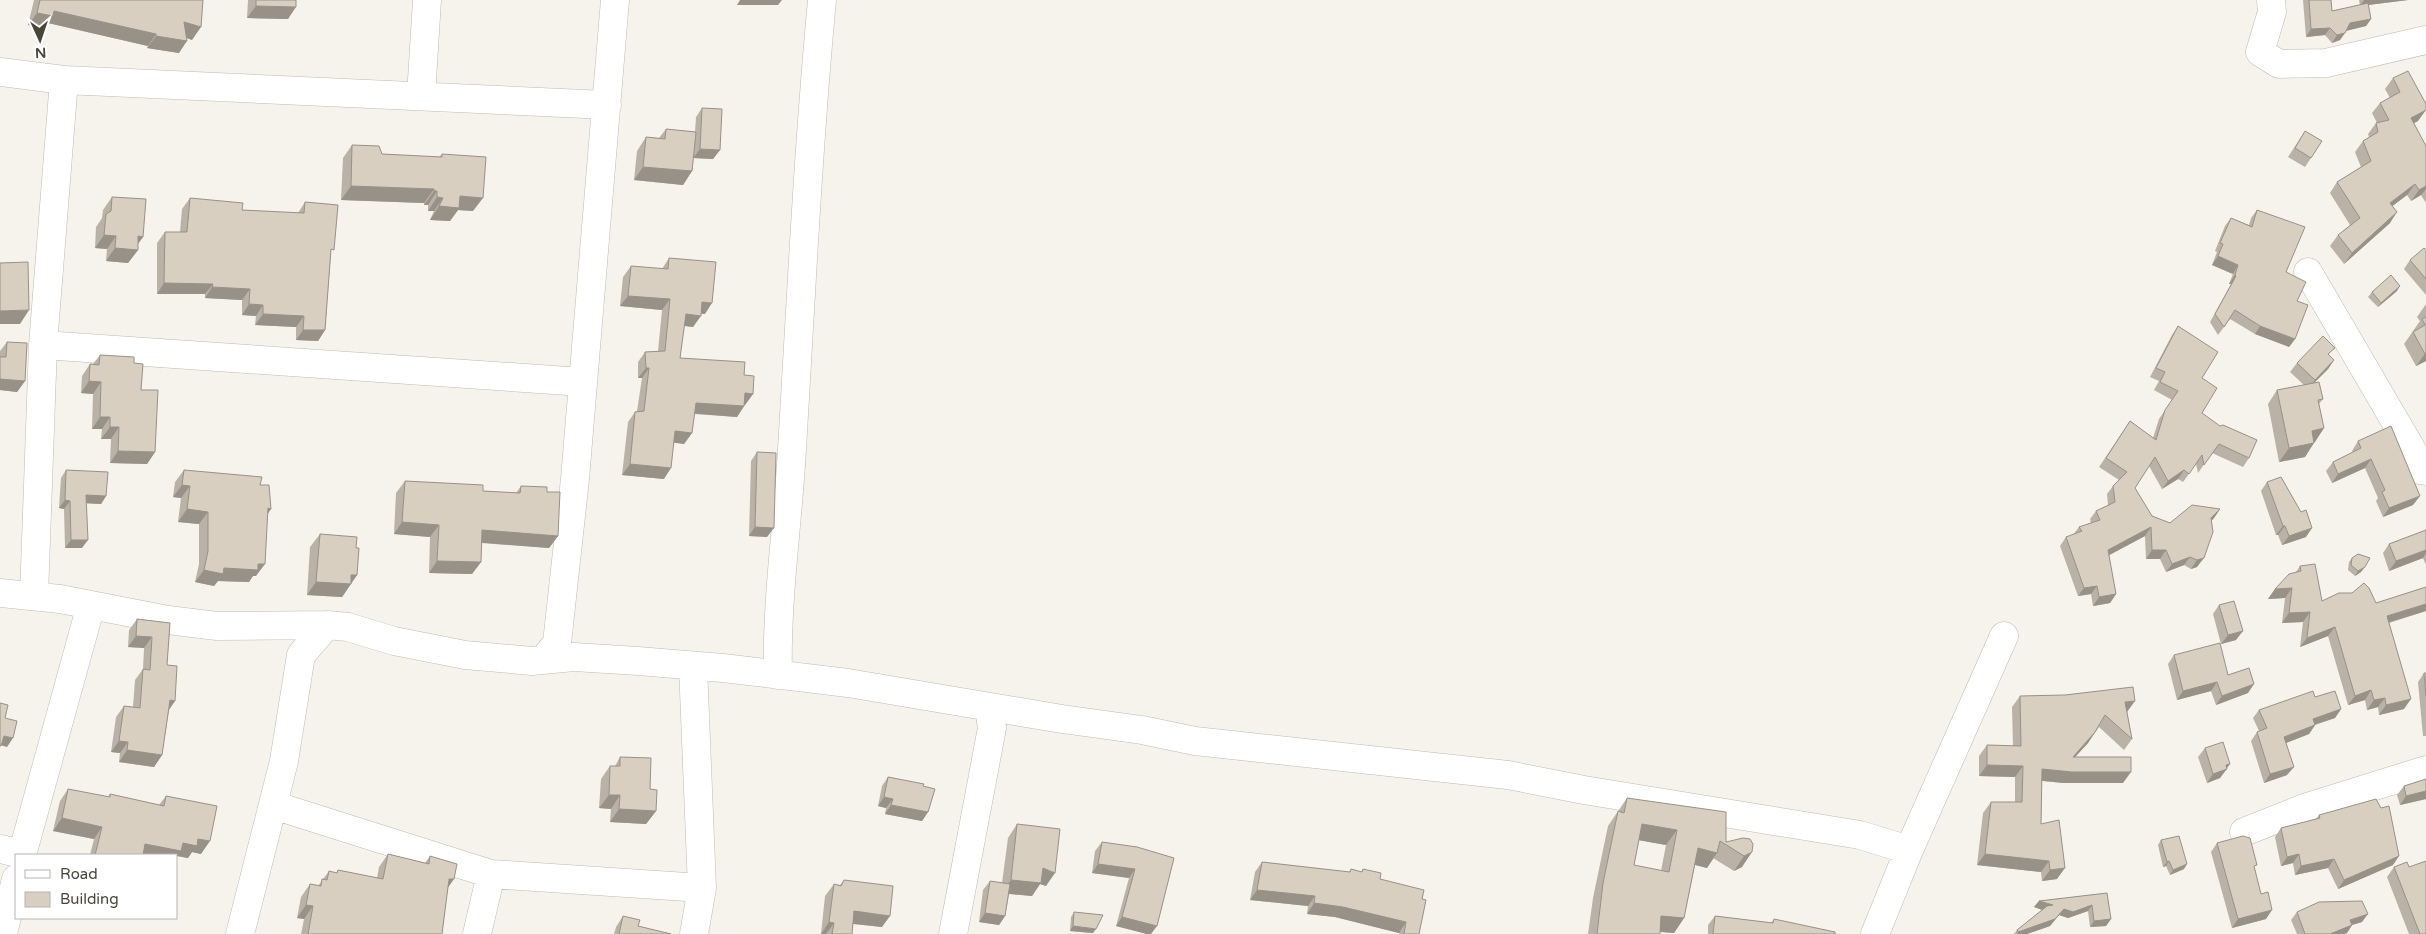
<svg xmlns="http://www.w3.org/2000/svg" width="2426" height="934" font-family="'Varela Round',sans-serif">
  <rect width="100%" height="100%" fill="#f6f3ec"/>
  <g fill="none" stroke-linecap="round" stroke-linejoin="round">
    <g stroke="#c2bbae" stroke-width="29">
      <path id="minor" d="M2271 0 2272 12 2260 52 2279 64 2326 63 2426 40
        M0 72 64 80 43 345 34 596
        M64 80 607 105
        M421 96 427 0
        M2308 272 2412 450 2419 470 2426 471
        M43 345 583 382
        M0 593 60 599 168 620 217 626 327 625 348 627 394 641 465 655 532 661 574 657 638 661 723 668 848 683 1062 719 1142 730 1195 741 1508 775 1584 790 1860 835 1909 850
        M544 659 557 643 575 479 615 0
        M693 666 702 888 694 934
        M778 675C776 599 788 524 792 449 801 299 808 149 822 0
        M273 805 491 874 702 888
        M2244 832 2307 807 2426 770
        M0 849 22 854
        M22 855 91 605
        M3 934 16 879
        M240 934 284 761 301 655 327 625
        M477 934 491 874
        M953 934 992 728 989 708
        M1875 934 1909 850 2004 636"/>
    </g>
    <use href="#minor" stroke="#fff" stroke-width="28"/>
  </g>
  <path fill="#bab2a6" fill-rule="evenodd" d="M34 0H203L192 40 187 38 179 53 147 48 148 46 48 23 44 28 28 25Z
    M248 0H296L288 19 247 18Z
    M2303 0H2331L2332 11 2360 5 2359 0H2408L2368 5 2371 19 2366 26 2346 31 2340 40 2332 43 2325 35 2306 37Z
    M2393 78 2418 121 2414 123 2426 146V203L2421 195 2411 201 2407 195 2392 206 2390 223 2344 264 2330 246 2338 235 2350 225 2330 193 2337 182 2361 167 2355 152 2363 141 2369 137 2368 134 2376 123H2377L2372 113 2380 103 2390 98 2385 89Z
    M702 108 720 150 713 159 693 158 692 171 683 185 634 180 637 151 646 137 659 138 666 129 695 132 696 117Z
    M2305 131 2311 158 2305 167 2288 157Z
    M352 145 382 154 439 157 442 154 473 211 458 210 450 221 430 220 434 211H428V205H424V203L341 200 343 158Z
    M112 197 143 237 138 244V250L128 263 106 261 107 249 95 248 96 227 102 218 103 210Z
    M190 198 242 210 298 213 305 202 331 253 325 330 318 341 296 340V327L255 325 256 316 242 315V300L205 298V294H157V243L165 232H180L182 209Z
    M2257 210 2286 272 2297 301 2295 339 2289 347 2255 334 2230 319 2218 335 2210 322 2231 284H2229L2233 274 2212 265 2217 252 2215 251 2225 226 2231 218 2249 225 2251 218Z
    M2426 250V295L2404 269 2410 260Z
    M669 258 705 314H701L693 327 684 326 680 358 744 375 753 394 745 405 737 417 694 414 692 433 684 444 674 442 664 479 622 475 628 422 635 412 637 411 642 378H638V362L645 352 658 351 662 310 620 306 623 277 631 266 662 269Z
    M2397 291 2378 307 2368 297 2372 292Z
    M2426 304V361L2416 366 2404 344 2420 321 2417 317Z
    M2178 326 2202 378V413L2249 458 2243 467 2212 453 2198 473 2196 464 2183 482 2178 479 2162 489 2149 466 2135 488 2152 516 2170 523 2220 509 2214 518 2211 521 2197 567 2191 569 2184 565 2166 572 2160 559H2146L2145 536 2109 555 2116 594 2110 603 2093 606 2091 594 2078 596 2060 546 2066 537 2073 535 2079 527 2091 523 2090 519 2096 511 2108 505 2107 494 2113 486 2119 480 2099 467 2130 421 2153 438 2159 419 2172 400 2154 390 2159 381 2150 377 2172 335Z
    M7 342 25 381 17 392 0 390V351Z
    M100 355 134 363 141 390 155 452 147 464 110 463 111 439H101L102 429H92L93 394 81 393 82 376 90 364H93Z
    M2330 356 2334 360 2328 369 2314 383 2323 399 2319 404 2324 428 2314 442 2305 457 2279 462 2268 404 2277 390 2304 385 2290 372 2297 363Z
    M2358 441 2413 505 2383 517 2376 501 2378 498 2365 468 2332 483 2326 471 2333 462 2353 452 2352 451Z
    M757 452 767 537 749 536 751 461Z
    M66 470 106 496 101 504 86 503 82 548H65L64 509 59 508 61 478Z
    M184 470 260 485 271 509 267 514 256 576H253L249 582 218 581 214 586 195 582 199 564V524L178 522 181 498 173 497 175 482Z
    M405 481 483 491 516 493 521 486 547 492 558 536 549 548 481 543V562L472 574 429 573 430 537 394 534 396 493Z
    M2267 482 2306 537 2282 545 2278 535H2276L2261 491Z
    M2426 530V565L2423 558 2389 571 2383 553 2389 544Z
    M320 534 356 548 357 575 342 597 307 595 310 547Z
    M2352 558 2361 572 2355 576 2348 570 2349 562Z
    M2300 566 2322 601 2376 603 2426 587V611L2389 623 2404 709 2379 715 2378 707 2367 710 2365 700 2348 705 2328 636 2300 647 2303 622 2282 623 2285 598 2268 599 2275 589 2296 572Z
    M2219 605 2236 640 2221 644 2213 614Z
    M137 619 170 623 167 665 175 701 169 710 162 755 154 767 119 762 120 753 111 752 116 717 124 706 133 707 135 680 143 669 144 648 128 647 129 630Z
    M2174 655 2228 675 2248 693 2216 705 2211 691 2177 700 2168 664Z
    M2424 673H2426V736H2423L2418 682Z
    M2020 696 2127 712 2132 739 2124 750 2099 727 2088 743 2075 757 2123 783H2064L2042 781 2041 824 2057 879 2042 881 2041 872 1977 865 1983 813 1991 802H2015V777L1979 776V756L1987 745 2013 746 2012 707Z
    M2341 709 2335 718 2315 725 2309 734 2286 743 2287 775 2264 783 2251 741 2257 732 2259 731 2253 718 2259 710Z
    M2205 748 2227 769 2220 778 2207 783 2198 757Z
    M620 757 650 789 656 811 646 824 610 822 611 809 599 808 601 779 610 766H615Z
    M888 777 923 786 928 812 922 821 885 814 886 808 878 806 882 786Z
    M2426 779V799L2400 805 2397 795 2404 786Z
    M68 789 108 797 110 794 159 805 166 796 201 854 192 852 188 858 177 856 176 858V855H90L94 839 53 831 60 801Z
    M1627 798 1726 842 1750 839 1742 867 1734 871 1713 858 1707 868 1695 865 1684 918 1674 933 1660 932V934H1588L1593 898 1608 826ZM1639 840 1666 845 1661 871 1634 865Z
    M2319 815 2393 865 2338 889 2328 868 2295 875 2293 863 2281 866 2275 837 2281 828 2316 819Z
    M1017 824 1046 886 1040 884 1032 896 1009 894 1005 916 999 925 979 922 983 890 990 881 1002 883 1008 838Z
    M2161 840 2184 869 2170 875 2166 866 2163 867 2158 845Z
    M1102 842 1174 858 1151 934H1147L1116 926 1129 878 1092 873 1095 851Z
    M2217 843 2254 868 2266 919 2232 928 2211 852Z
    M388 854 425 863 430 856 448 888 442 934H301L304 919 297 918 301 897 310 884 318 886 329 871 336 873 338 870 377 878 379 867Z
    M1262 862 1349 872 1351 869 1361 872 1363 869 1380 879 1422 899 1419 934H1399V933L1335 917 1307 914 1308 906 1250 900 1255 872Z
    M2394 867H2409L2426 934H2409L2387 877Z
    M844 880 882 927 853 924 852 934H821L825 896 834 884 840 885Z
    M2107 893 2111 919 2106 926 2090 927 2088 911 2068 918 2059 915 2050 926 2027 934H2014L2017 930 2042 910 2034 907 2039 901Z
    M1074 912 1093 933 1070 931 1071 917Z
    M2297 912 2362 922 2352 925 2347 933 2344 934H2297L2291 920Z
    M623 916 638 926 671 934H614L616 927Z
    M1715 916 1771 923 1774 919 1836 934H1708V925Z"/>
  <path fill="#979187" d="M740 0H782L778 5H737Z
    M2364 0H2408L2360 6Z
    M256 6 296 7 288 19 247 18Z
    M54 11 156 34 148 46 48 23 44 28 28 25 37 13Z
    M2371 19 2366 26 2345 31 2350 23Z
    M184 22 201 27 192 40 176 34Z
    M2330 28 2325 35 2306 37 2311 29Z
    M2345 33 2340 40 2332 43 2337 35Z
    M156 36 187 41 179 53 147 48Z
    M2426 110 2418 121 2403 129 2411 118Z
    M700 149 720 150 713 159 693 158Z
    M643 167 692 171 683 185 634 180Z
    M2415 184 2407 195 2382 214 2390 203Z
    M351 186 434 189 424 203 341 200Z
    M2426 186V189L2421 195 2411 201 2419 190Z
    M434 191H437L428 205H424Z
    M460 196 483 198 473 211 458 210 450 221 430 220 439 206Z
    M437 197 443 198 434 211H428Z
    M2397 212 2390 223 2344 264 2352 253Z
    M104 235 116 236 107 249 95 248Z
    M138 236 143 237 134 249 138 250 128 263 106 261 115 248Z
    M2218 256 2238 265 2233 274 2212 265Z
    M2235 275 2236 276 2231 284H2229Z
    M164 283 213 284 205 294H157Z
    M2400 286 2397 291 2378 307 2381 303Z
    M212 287 250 289 242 300 205 298Z
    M628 296 670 299 662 310 620 306Z
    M702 302 712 303 705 314 695 313Z
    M249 304 263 305 256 316 242 315Z
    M29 310 20 324H0V311Z
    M263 314 304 316 296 327 255 325Z
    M686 314 701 316 693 327 678 325Z
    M2260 326 2295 339 2289 347 2255 334Z
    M303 330H325L318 341 296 340Z
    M2426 353V361L2416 366 2425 354Z
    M2334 360 2328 369 2308 389 2315 380Z
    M646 368H649L642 378H638Z
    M0 379 25 381 17 392 0 390Z
    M89 381 101 382 93 394 81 393Z
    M745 393 753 394 745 405 738 404Z
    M696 403 744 406 737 417 688 413Z
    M100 417H110L102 429H92Z
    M110 427H119L111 439H101Z
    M2324 428 2315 442 2303 444 2312 431Z
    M675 431 692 433 684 444 668 442Z
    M2314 443 2305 457 2279 462 2289 448Z
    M118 451 155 452 147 464 110 463Z
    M2371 459 2365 468 2332 483 2338 474Z
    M630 464 671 468 664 479 622 475Z
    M2184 470 2178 479 2162 489 2168 481Z
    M182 485 190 486 181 498 173 497Z
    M86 495 106 496 101 504 80 503Z
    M2420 496 2413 505 2383 517 2389 508Z
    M65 500 70 501 64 509 59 508Z
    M268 508 271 509 263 521Z
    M187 509 208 512 199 524 178 522Z
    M2220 509 2214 518 2205 527 2211 518Z
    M402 522 439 525 430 537 394 534Z
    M2283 526H2285L2278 535H2276Z
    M755 527 774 528 767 537 749 536Z
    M2151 527 2145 536 2102 559 2108 550Z
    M2312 528 2306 537 2282 545 2289 536Z
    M482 530 558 536 549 548 474 542Z
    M71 540H88L82 548H65Z
    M2152 550H2166L2160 559H2146Z
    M2426 550V553L2423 558 2389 571 2396 561Z
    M2190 557 2184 565 2166 572 2172 564Z
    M2204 558 2197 567 2191 569 2197 560Z
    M437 561 481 562 472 574 429 573Z
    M258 564H265L256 576H253L249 582 218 581 214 586 195 582 204 570 224 568Z
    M2365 567 2361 572 2355 576 2358 571Z
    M351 575H357L342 597 307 595 316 582Z
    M2097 586 2091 594 2078 596 2084 588Z
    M2292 588 2285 598 2268 599 2275 589Z
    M2116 594 2110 603 2093 606 2099 597Z
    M2426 604V611L2380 625 2387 616Z
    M2310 612 2303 622 2282 623 2289 613Z
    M2335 627 2328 636 2300 647 2307 638Z
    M2243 631 2236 640 2221 644 2228 635Z
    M136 636 152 637 144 648 128 647Z
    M2217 682 2211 691 2177 700 2183 691Z
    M2254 684 2248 693 2216 705 2222 696Z
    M2371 690 2365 700 2348 705 2355 696Z
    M2385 698 2378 707 2367 710 2374 700Z
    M2411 699 2404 709 2379 715 2386 705Z
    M170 700 175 701 167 712Z
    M2135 701 2127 712 2117 713 2125 702Z
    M2341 709 2335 718 2307 727 2313 719Z
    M2315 725 2309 734 2278 746 2284 737Z
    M2095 732 2088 743 2065 768 2073 757Z
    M4 736 13 738 7 747 0 745Z
    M119 741 128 742 120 753 111 752Z
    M127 750 162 755 154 767 119 762Z
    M2230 764 2220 778 2207 783 2213 774 2226 765Z
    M1987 765 2023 766 2015 777 1979 776Z
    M2294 767 2287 775 2264 783 2270 774Z
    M2042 769 2131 772 2123 783H2064L2034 780Z
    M2426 791V799L2400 805 2406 796Z
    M609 795H620L611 809 599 808Z
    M884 797 893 799 886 808 878 806Z
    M891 805 928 812 922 821 885 814Z
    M619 809 656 811 646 824 610 822Z
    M62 818 102 827 94 839 53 831Z
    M1642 824 1677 830 1666 845 1632 839Z
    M198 839 210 841 201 854 192 852 188 858 177 856 176 858V855H137L145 844 183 843Z
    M1698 848 1717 853 1707 868 1688 863Z
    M1752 852 1742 867 1734 871 1744 856Z
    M1985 854 2049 861 2041 872 1977 865Z
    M2299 854 2293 863 2281 866 2287 857Z
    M2399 856 2393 865 2338 889 2344 880Z
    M2334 859 2328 868 2295 875 2301 866Z
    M2169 861 2166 866 2163 867 2167 862Z
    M1098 864 1135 869 1129 878 1092 873Z
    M2187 864 2184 869 2170 875 2173 870Z
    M1043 868 1055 873 1046 886 1040 884 1032 896 1001 893 1011 880Z
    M2065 868 2057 879 2042 881 2050 870Z
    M449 879H454L445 892Z
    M1257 890 1315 896 1308 906 1250 900Z
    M2039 901 2053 905 2049 912 2034 907Z
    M1314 903 1343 907 1406 922 1399 933 1335 917 1307 914Z
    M306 905 313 906 304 919 297 918Z
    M2092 905 2088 911 2068 918 2059 915 2050 926 2027 934H2017L2018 932 2064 909Z
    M2272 910 2266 919 2232 928 2238 919Z
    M854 911 890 916 882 927 846 923Z
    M985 913 1005 916 999 925 979 922Z
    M2368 914 2362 922 2352 925 2347 933 2344 934H2330L2350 920Z
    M1661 916 1684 918 1674 933 1651 931Z
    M1122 917 1157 926 1151 934H1147L1116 926Z
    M2111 919 2106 926 2090 927 2094 921Z
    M829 922 834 923 826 934H821Z
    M1073 926 1096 929 1093 933 1070 931Z"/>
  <path fill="#d8cfc1" stroke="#979187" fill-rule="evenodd" d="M40 0H203L201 27 184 22 187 41 156 36V34L54 11 53 16 37 13Z
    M256 0H296V7L256 6Z
    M2309 0H2331L2332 11 2368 3 2371 19 2350 23 2345 33 2337 35 2330 28 2311 29Z
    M2408 71 2426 104V110L2411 118 2426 146V186L2419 190 2415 184 2390 203 2397 212 2352 253 2338 235 2360 218 2337 182 2371 161 2363 141 2378 132 2376 123 2389 120 2380 103 2400 92 2393 78Z
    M702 108 722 109 720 150 700 149Z
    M666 129 696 132 692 171 643 167 646 137 665 139Z
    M2305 131 2322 141 2311 158 2295 148Z
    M352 145 379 146 382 154 442 157V154L486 157 483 198 460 196 459 208 439 206 443 198 437 197V191H434V189L351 186Z
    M112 197 146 199 143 237 138 236V250L115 248 116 236 104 235 106 214 111 211Z
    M190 198 243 203 242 210 304 213 305 202 338 205 334 250 331 249 325 330H303L304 316 263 314V305L249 304 250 289 212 287 213 284 164 283 165 232H187Z
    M2257 210 2305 227 2286 272 2306 282 2297 301 2308 305 2295 339 2260 326 2235 310 2224 327 2215 314 2236 276 2235 275 2238 265 2218 256 2223 244 2220 243 2231 218 2252 227Z
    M2424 248 2426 250V279L2410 260Z
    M669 258 716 262 712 303 702 302 701 316 686 314 680 358 745 362 744 375 754 376 753 394 745 393 744 406 696 403 692 433 675 431 671 468 630 464 635 412 644 411 649 368H646L645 352 665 351 670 299 628 296 631 266 668 269Z
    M28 262 29 310 0 311V263Z
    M2391 275 2400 286 2381 303 2372 292Z
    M2426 317V353L2425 354 2413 332 2425 325 2422 319Z
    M2178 326 2218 352 2202 378 2217 388 2202 413 2220 426 2223 425 2257 440 2249 458 2219 444 2204 465 2202 455 2189 474 2184 470 2168 481 2155 457 2135 488 2152 516 2170 523 2192 505 2220 509 2211 518 2213 532 2204 558 2197 560 2190 557 2172 564 2166 550H2152L2151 527 2108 550 2116 594 2099 597 2097 586 2084 588 2066 537 2082 531 2079 527 2100 520 2096 511 2115 502 2113 486 2127 472 2106 458 2130 421 2156 440 2165 410 2178 391 2160 382 2165 372 2156 368Z
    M2323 336 2335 348 2328 354 2334 360 2315 380 2297 363Z
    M7 342 27 343 25 381 0 379V357H6Z
    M100 355 134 357V363L143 364 141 390H158L155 452 118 451 119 427H110V417H100L101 382 89 381 90 364 99 365Z
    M2319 382 2323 399 2318 400 2324 428 2312 431 2314 443 2289 448 2277 390Z
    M2391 426 2420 496 2389 508 2382 492 2385 490 2371 459 2338 474 2333 462 2361 448 2358 441Z
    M757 452 776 453 774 528 755 527Z
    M66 470 108 472 106 496 86 495 88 540H71L70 501 65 500Z
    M184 470 262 477 260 485H269L271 509 268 508 265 564H258V570L224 568 223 574 204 570 208 551V512L187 509 190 486 182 485Z
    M2281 477 2301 512 2306 510 2312 528 2289 536 2285 526H2283L2267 482Z
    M405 481 483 485V491L520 493 521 486 547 487V492H560L558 536 482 530 481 562 437 561 439 525 402 522Z
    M2426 530V550L2396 561 2389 544Z
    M320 534 357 537 356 548H359L357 575H351V584L316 582Z
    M2358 554 2370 558 2365 567 2358 571 2351 565 2352 558Z
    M2315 564 2322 601 2339 593H2352L2364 583 2369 588 2376 603 2426 587V604L2387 616 2411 699 2386 705 2385 698 2374 700 2371 690 2355 696 2335 627 2307 638 2310 612 2289 613 2292 588 2275 589 2289 574 2301 571 2300 566Z
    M2234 601 2243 631 2228 635 2219 605Z
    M137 619 170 623 167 665 177 666 175 701 170 700 162 755 127 750 128 742 119 741 124 706 140 708 143 669 150 670 152 637 136 636Z
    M2220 643 2228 675 2249 668 2254 684 2222 696 2217 682 2183 691 2174 655Z
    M2424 673H2426V696Z
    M2133 687 2135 701 2125 702 2132 739 2105 715 2095 732 2073 757H2131V772H2072L2042 769 2041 824 2059 820 2065 868 2050 870 2049 861 1985 854 1991 802H2022L2023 766 1987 765V745L2021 746 2020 696 2065 695Z
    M2313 691 2315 697 2335 691 2341 709 2313 719 2315 725 2284 737 2294 767 2270 774 2257 732 2267 728 2259 710Z
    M0 703 8 705 5 718 17 721 13 738 4 736 1 746H0Z
    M2223 742 2230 764 2226 765 2227 769 2213 774 2205 748Z
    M620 757 651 758 650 789 657 790 656 811 619 809 620 795H609L610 766H620Z
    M888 777 924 784 923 786 935 789 928 812 891 805 893 799 884 797Z
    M2426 779V791L2406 796 2404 786Z
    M68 789 110 797V794L164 806 166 796 217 806 210 841 198 839 197 846 183 843 181 851 145 844 143 855H95L102 827 62 818Z
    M1627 798 1726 812V842L1743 838 1750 839 1753 844 1752 852 1744 856 1720 841 1717 853 1698 848 1684 918 1661 916 1660 934H1597L1603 883 1618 811 1624 813ZM1642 824 1677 830 1669 872 1634 865Z
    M2376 799 2381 808 2389 806 2399 856 2344 880 2334 859 2301 866 2299 854 2287 857 2281 828 2320 818 2319 815Z
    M1017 824 1060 829 1055 873 1043 868 1041 883 1011 880Z
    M2179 836 2187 864 2173 870 2169 861 2167 862 2161 840Z
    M2243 836 2250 838 2257 865 2254 866 2261 894 2268 892 2272 910 2238 919 2217 843Z
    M1102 842 1137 847 1174 858 1157 926 1122 917 1135 869 1098 864Z
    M388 854 429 864 430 856 457 864 454 879H449L442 934H308L313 906 306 905 310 884 321 886 322 879 327 880 329 871 337 873 338 870 383 879Z
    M2426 861V934H2420L2394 867 2407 862 2409 867Z
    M1262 862 1350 872 1351 869 1362 872 1363 869 1381 873 1380 879 1424 890 1422 899 1426 900 1419 934H1404L1406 922 1343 907 1314 903 1315 896 1257 890Z
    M844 880 893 886 890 916 854 911 852 934H832L834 923 829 922 834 884 841 886Z
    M990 881 1010 884 1005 916 985 913Z
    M2107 893 2111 919 2094 921 2092 905 2073 912 2064 909 2055 919 2018 932 2017 930 2047 906 2053 905 2039 901Z
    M2362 901 2368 914 2350 920 2352 925 2330 934H2305L2297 912 2319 902Z
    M1074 912 1103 915 1096 929 1073 926Z
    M623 916 640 920 638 926 671 934H619Z
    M1715 916 1773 923 1774 919 1835 932V933L1836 934H1713Z"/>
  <rect x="15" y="854" width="162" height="65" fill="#ffffff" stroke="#b7b4b0"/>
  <rect x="25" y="870" width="25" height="8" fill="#ffffff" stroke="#b7b4b0"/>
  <text x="60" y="879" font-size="15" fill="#4b4439">Road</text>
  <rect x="25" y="892" width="25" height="15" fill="#d8cfc1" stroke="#b7b4b0"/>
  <text x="60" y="904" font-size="15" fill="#4b4439">Building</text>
  <g transform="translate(40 40) rotate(177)" stroke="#ffffff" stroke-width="4" paint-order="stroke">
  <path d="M0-4L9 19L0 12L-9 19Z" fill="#4b4439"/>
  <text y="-8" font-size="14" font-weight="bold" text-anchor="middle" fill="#4b4439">N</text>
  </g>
</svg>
